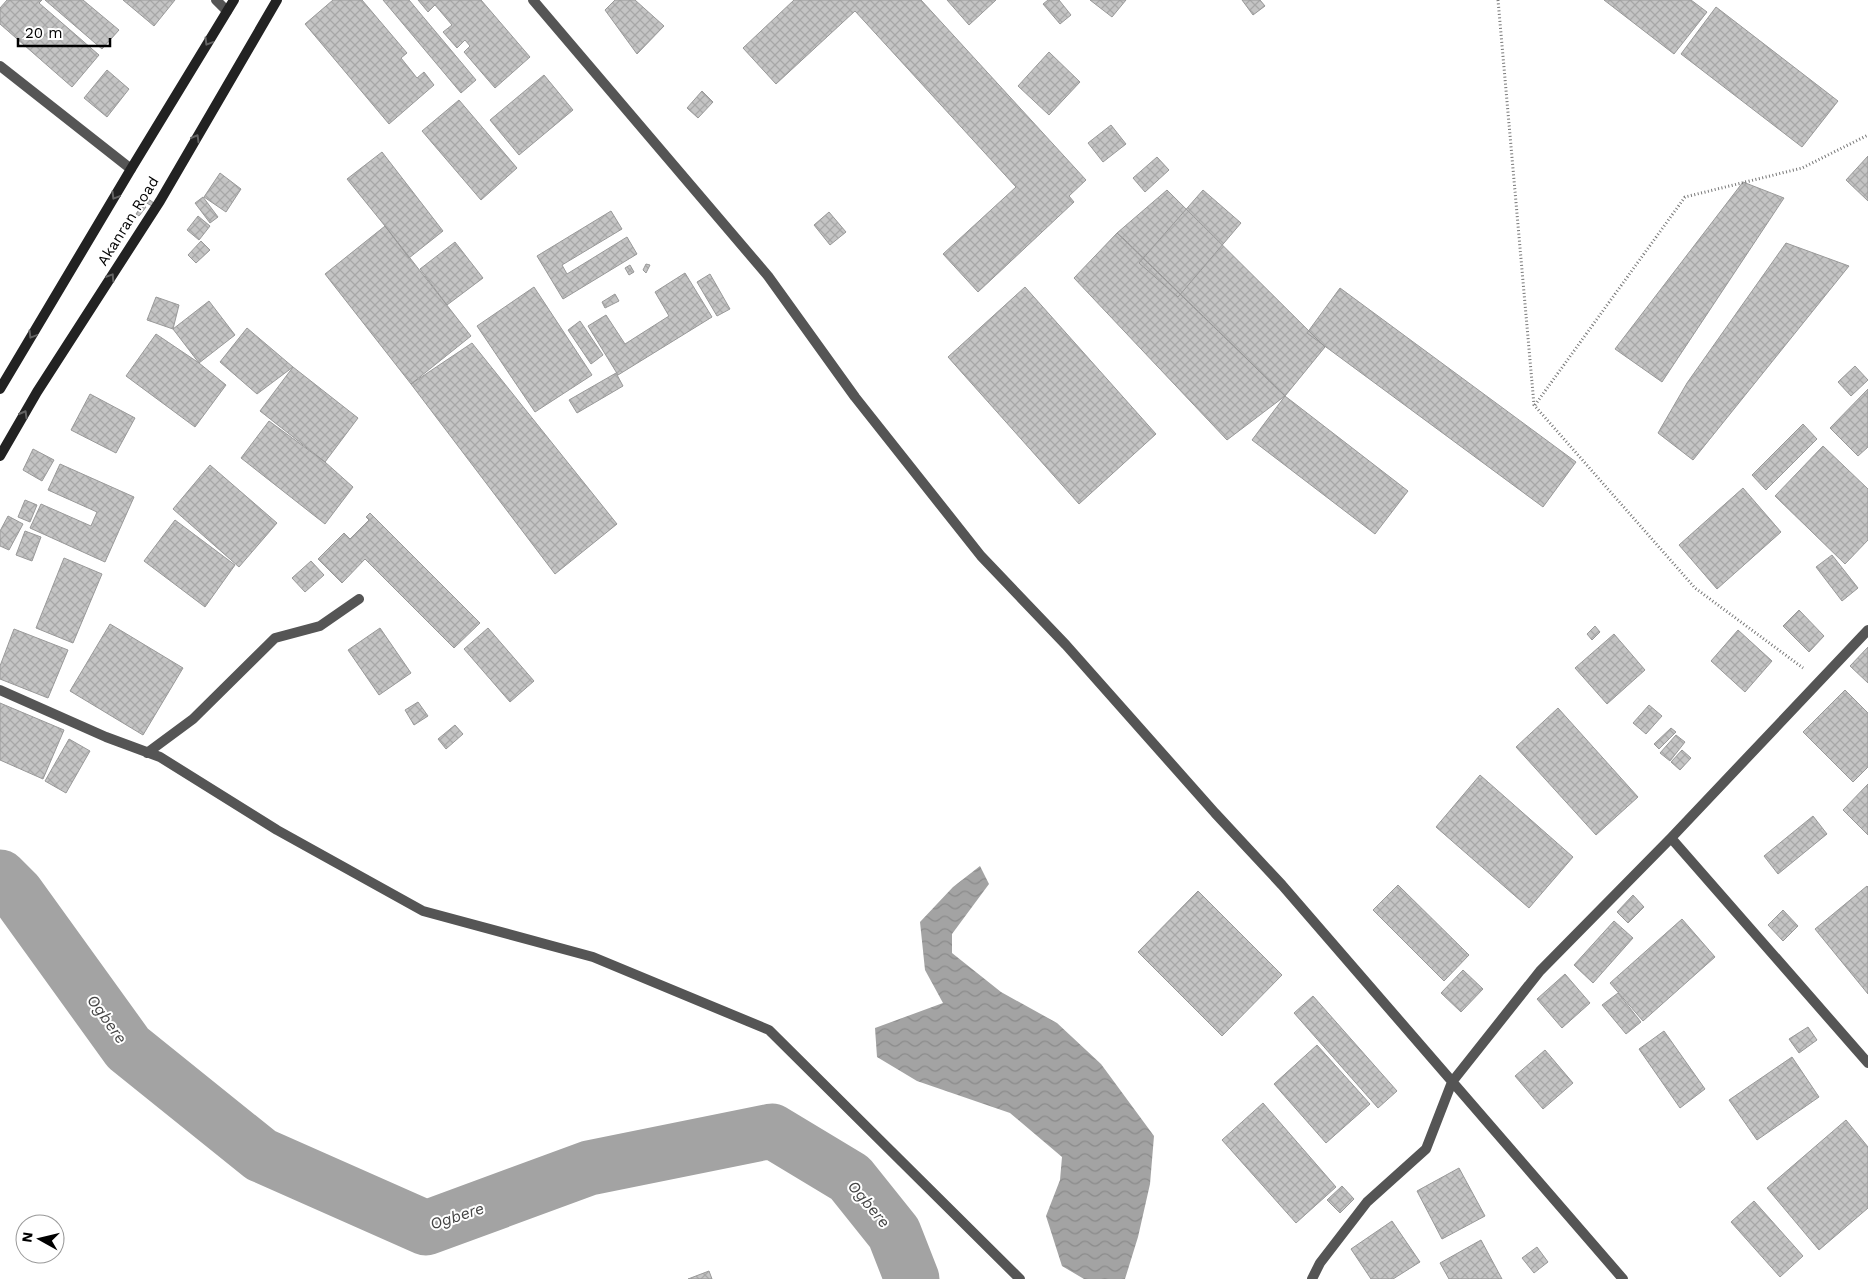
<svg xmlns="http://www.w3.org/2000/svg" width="1868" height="1279" font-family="'Work Sans',sans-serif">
  <defs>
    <pattern id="water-waves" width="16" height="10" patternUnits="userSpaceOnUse" patternTransform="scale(1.25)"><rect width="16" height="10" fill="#a3a3a3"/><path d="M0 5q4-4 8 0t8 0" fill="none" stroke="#8b8b8b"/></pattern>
    <pattern id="building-cross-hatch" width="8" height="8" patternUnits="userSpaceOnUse" patternTransform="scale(1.25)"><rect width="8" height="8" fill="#c4c4c4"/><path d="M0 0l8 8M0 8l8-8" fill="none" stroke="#a7a7a7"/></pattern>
  </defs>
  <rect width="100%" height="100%" fill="#fff"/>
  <path fill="url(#water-waves)" d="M980 866 989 884 952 934V953L1001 992 1057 1023 1101 1064 1154 1136 1150 1184 1138 1237 1125 1279H1084L1062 1266 1046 1216 1060 1180 1062 1157 1010 1113 917 1081 877 1057 875 1028 943 1003 925 970 920 922 953 887Z"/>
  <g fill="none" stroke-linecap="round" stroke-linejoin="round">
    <path stroke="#a3a3a3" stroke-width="55" d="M0 877 17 894 128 1048 261 1155 426 1228 589 1168 772 1131 850 1178 894 1233 912 1279"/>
  </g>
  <path fill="url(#building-cross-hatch)" stroke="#999" d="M7 0H42L39 3 99 55 72 87 0 24V8Z
    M45 0H83L119 30 102 49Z
    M123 0H175L154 26Z
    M333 0H362L407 53 401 58 417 78 424 72 434 85 389 124 305 24Z
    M383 0H409L476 80 461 93Z
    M418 0H481L530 57 495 88 464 52 470 46 465 40 457 48 443 32 452 25 435 5 428 12Z
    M615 0H635L664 26 637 54 605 10Z
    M794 0H921L1086 180 1069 196 1074 202 978 292 943 254 1016 187 855 11 776 84 743 48Z
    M947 0H996L969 25Z
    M1048 0H1059L1071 15 1060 24 1043 4Z
    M1090 0H1126L1112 17Z
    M1242 0H1260L1265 6 1253 15Z
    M1604 0H1691L1707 12 1674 54Z
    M1716 7 1838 101 1802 147 1681 54Z
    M1049 52 1080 82 1049 115 1018 86Z
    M107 70 129 89 107 117 84 98Z
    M544 75 573 110 519 155 490 120Z
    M702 91 713 102 698 118 687 108Z
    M459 100 517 168 481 200 422 131Z
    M1111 125 1126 144 1103 162 1088 143Z
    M382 152 443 231 409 258 385 226 347 179Z
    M1868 156V201L1846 180Z
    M1157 157 1169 170 1145 192 1133 178Z
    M220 173 241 189 226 212 204 197Z
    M1743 182 1784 198 1662 382 1615 349Z
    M1167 190 1325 347 1285 396 1117 233Z
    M1203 190 1241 223 1178 297 1139 263Z
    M203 197 218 217 210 223 195 203Z
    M147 198 154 203 152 206 145 202Z
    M142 205 146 207 139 216 136 214Z
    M611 211 622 229 562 265 567 274 627 237 637 254 563 299 537 256Z
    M829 212 846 232 830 245 814 225Z
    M198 216 210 226 199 240 187 230Z
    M385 226 471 336 411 384 325 274Z
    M1117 233 1124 239 1285 396 1227 440 1074 278Z
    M201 241 210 250 196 263 188 255Z
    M455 242 483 278 447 305 420 269Z
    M1786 243 1849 266 1693 460 1658 433 1687 383Z
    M646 264 650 265 646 273 643 270Z
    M630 265 634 272 629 275 625 268Z
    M685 273 712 317 618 375 588 326 606 315 625 344 669 316 655 292Z
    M710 274 730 309 717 316 697 282Z
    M534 287 592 375 535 412 477 326Z
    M1025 287 1156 434 1079 504 948 357Z
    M1340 288 1576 462 1543 507 1307 333Z
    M615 294 619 301 605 308 602 302Z
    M156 297 179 305 173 329 147 320Z
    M209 301 235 335 199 363 173 329Z
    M580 321 603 355 591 364 568 330Z
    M247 328 293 367 257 394 220 362Z
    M156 334 199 363 226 385 195 427 126 376Z
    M472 343 617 524 555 574 411 384Z
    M1855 366 1868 380 1851 396 1838 382Z
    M293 367 358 418 325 462 260 411Z
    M616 373 623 386 577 413 569 400Z
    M1868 389V447L1858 456 1830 428Z
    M90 394 135 418 116 453 71 430Z
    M1285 396 1408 491 1375 534 1252 440Z
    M269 421 325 462 353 487 325 524 241 458Z
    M1803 424 1817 439 1766 490 1752 475Z
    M1823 446 1868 489V540L1845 564 1775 496Z
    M33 449 54 460 42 481 23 470Z
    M60 464 134 497 105 562 30 528 41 504 91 526 97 512 48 490Z
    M210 465 277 523 239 567 173 509Z
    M1743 488 1781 532 1717 589 1679 545Z
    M25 500 37 505 30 522 18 517Z
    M370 513 480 623 454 648 365 559 342 583 318 559 344 533 350 539 369 520 366 517Z
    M8 516 23 524 9 550 0 546V531Z
    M175 520 235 565 205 607 144 561Z
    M25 531 41 537 32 561 16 555Z
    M1832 555 1858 588 1842 601 1816 567Z
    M64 558 102 574 73 643 36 628Z
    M311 561 324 575 305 592 292 578Z
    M1799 610 1824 636 1809 652 1783 626Z
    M110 624 183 668 143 735 70 691Z
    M1595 626 1600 632 1592 640 1587 634Z
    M380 628 411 673 379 695 348 650Z
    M488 628 534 681 510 702 464 649Z
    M14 629 68 650 48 698 0 679V666Z
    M1738 630 1772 661 1745 692 1711 661Z
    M1614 634 1645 670 1607 704 1575 668Z
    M1868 647V683L1850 666Z
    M1845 690 1868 713V767L1853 782 1803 732Z
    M418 702 428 716 414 725 405 710Z
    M0 703 64 730 43 779 0 760Z
    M1649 705 1662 716 1646 734 1633 723Z
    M1558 708 1638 797 1596 835 1516 747Z
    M455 725 463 734 446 749 438 739Z
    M1671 728 1676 732 1659 749 1654 744Z
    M1676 735 1685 742 1670 761 1660 753Z
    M69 739 90 751 66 793 45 781Z
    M1682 750 1691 758 1680 770 1671 762Z
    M1480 775 1573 857 1529 908 1436 827Z
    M1868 784V835L1843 810Z
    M1813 816 1827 834 1778 874 1764 856Z
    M1398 885 1469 955 1444 981 1373 910Z
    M1867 886 1868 887V994L1815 929Z
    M1198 891 1282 975 1222 1036 1138 952Z
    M1633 895 1644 907 1628 923 1617 912Z
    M1783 910 1798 926 1783 941 1768 925Z
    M1682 919 1715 957 1643 1021 1610 983Z
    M1614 921 1633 938 1593 983 1574 965Z
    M1463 970 1483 989 1461 1012 1441 993Z
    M1565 974 1590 1003 1562 1028 1537 999Z
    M1618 993 1641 1022 1626 1034 1602 1005Z
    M1313 996 1397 1091 1378 1108 1294 1013Z
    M1808 1027 1817 1040 1799 1053 1789 1039Z
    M1664 1031 1705 1089 1680 1108 1639 1049Z
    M1317 1045 1370 1104 1326 1143 1274 1084Z
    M1545 1050 1573 1083 1543 1109 1515 1076Z
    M1792 1057 1819 1097 1757 1140 1729 1100Z
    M1263 1103 1336 1187 1296 1223 1222 1140Z
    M1846 1120 1868 1147V1208L1819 1250 1767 1188Z
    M1459 1168 1485 1216 1442 1239 1417 1191Z
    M1342 1186 1354 1199 1340 1213 1327 1200Z
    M1754 1201 1803 1256 1780 1277 1731 1222Z
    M1392 1221 1420 1262 1393 1279H1371L1351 1249Z
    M1481 1240 1502 1279H1449L1440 1263Z
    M1537 1247 1548 1262 1534 1273 1522 1258Z
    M709 1271 712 1279H688Z"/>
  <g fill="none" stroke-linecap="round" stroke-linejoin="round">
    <path stroke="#777" stroke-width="3" stroke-dasharray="1 2.5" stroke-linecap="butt" d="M1498 0 1534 405 1695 588 1803 668
      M1535 405 1685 197 1802 168 1868 135"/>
    <path stroke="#555" stroke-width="10" d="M216 0 227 11
      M533 0 768 276 855 397 981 556 1066 645 1215 813 1282 885 1623 1279
      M0 66 131 169
      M0 690 106 737 160 757 277 830 423 911 593 957 769 1030 1020 1279
      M147 753 193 719 275 638 320 626 359 599
      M1671 838 1868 1063
      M1312 1279 1320 1263 1367 1202 1426 1149 1452 1082 1540 971 1671 838 1868 630"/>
    <path stroke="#222" stroke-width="10" d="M0 389 131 169 234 0
      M0 456 37 392 160 201 277 0"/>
  </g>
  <defs><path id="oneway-chevron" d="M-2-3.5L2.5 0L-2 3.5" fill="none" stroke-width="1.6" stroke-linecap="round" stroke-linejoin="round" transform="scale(1.25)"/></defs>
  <g stroke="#646464">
    <use href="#oneway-chevron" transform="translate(208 42) rotate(121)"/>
    <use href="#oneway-chevron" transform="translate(196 138) rotate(-60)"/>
    <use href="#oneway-chevron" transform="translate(115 196) rotate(121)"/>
    <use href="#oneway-chevron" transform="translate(111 277) rotate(-57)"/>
    <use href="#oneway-chevron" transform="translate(32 335) rotate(121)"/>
    <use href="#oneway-chevron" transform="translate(24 414) rotate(-60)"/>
  </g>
  <g text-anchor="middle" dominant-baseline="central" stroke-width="4" stroke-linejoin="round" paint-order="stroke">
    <g font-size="15" fill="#000" stroke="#fff">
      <text transform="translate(128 221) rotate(-58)">Akanran Road</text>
    </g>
    <g font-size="16" font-style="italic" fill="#444" stroke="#fff">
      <text transform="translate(107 1019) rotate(54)">Ogbere</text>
      <text transform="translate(869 1204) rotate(50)">Ogbere</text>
      <text transform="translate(457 1216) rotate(-18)">Ogbere</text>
    </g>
  </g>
  <g transform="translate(40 1239) rotate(278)"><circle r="24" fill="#ffffff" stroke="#999999"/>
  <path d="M0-4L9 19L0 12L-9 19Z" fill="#000000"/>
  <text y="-8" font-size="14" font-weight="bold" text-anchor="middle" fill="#000000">N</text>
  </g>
  <path d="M18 38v8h92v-8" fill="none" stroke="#000000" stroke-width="2.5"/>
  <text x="25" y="38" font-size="15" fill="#000000" stroke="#ffffff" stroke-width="4" paint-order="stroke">20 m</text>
</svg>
